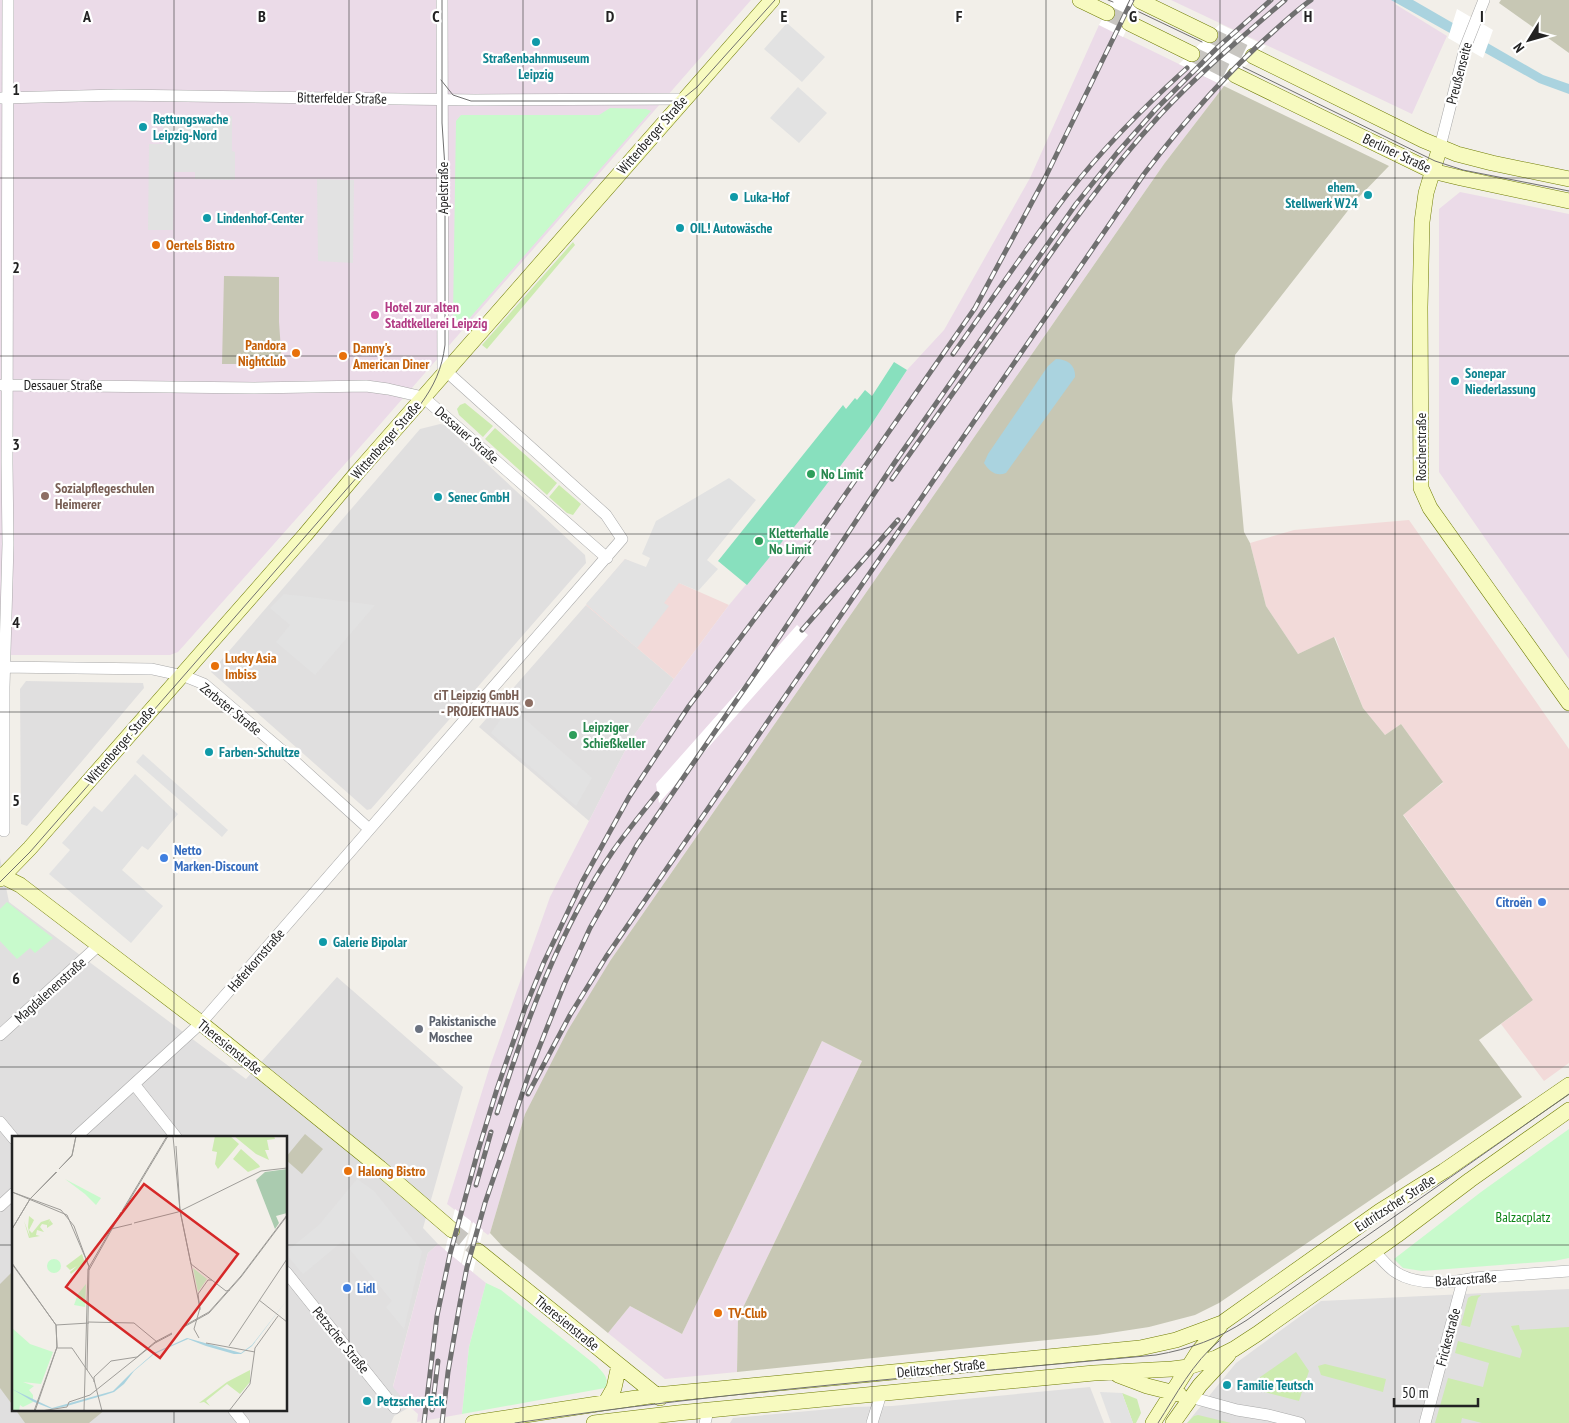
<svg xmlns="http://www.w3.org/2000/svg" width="1569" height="1423" font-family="'PT Sans Narrow',sans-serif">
  <rect width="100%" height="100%" fill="#f2efe9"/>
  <path fill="#e0dfdf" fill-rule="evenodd" d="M440 424 445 425 585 555 586 563 371 809 367 810 211 672 420 429Z
    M586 605 674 679 630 741 589 821 479 727Z
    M26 681 143 683 144 688 27 826 21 824 20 689Z
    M0 858 9 902 246 1079 337 977 463 1087 423 1228 438 1244 428 1253 393 1386 410 1407 394 1416 391 1423H0ZM14 1137H286V1409H14Z
    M1569 1289V1423H1187L1236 1363 1321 1301Z
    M1090 1387 1104 1423H730L733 1418 852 1407 892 1406Z"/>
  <path fill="#f2dad9" d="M1409 520 1569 749V1063L1544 1081 1501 1024 1533 1000 1403 814 1443 783 1401 724 1385 735 1363 708 1335 637 1298 654 1266 606 1250 543 1294 530Z
    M625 559 729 605 674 679 586 605Z"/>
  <path fill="#ebdbe8" d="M0 0H751L376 429 178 652 170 655H0Z
    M1171 0H1397L1395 4 1447 36 1412 114Z
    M1099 25 1224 86 1164 164 610 961 525 1114 490 1233 488 1235 447 1204 489 1069 550 897 630 741 674 679 729 605 799 521 869 428 907 370 944 330 1030 178Z
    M1460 192 1569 214V659L1439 472V209Z
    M822 1041 862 1061 738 1318 737 1372 665 1379 608 1333 630 1306 682 1334Z
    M438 1244 486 1283 469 1347 462 1414 417 1422 418 1414 410 1407 393 1387 428 1253Z"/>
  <path fill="#c7c7b4" d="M1501 0H1569V53L1499 3Z
    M1224 86 1389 166 1357 199 1235 355 1232 399 1244 532 1250 543 1266 606 1298 654 1334 637 1363 708 1385 735 1401 724 1443 782 1403 815 1533 1000 1479 1040 1522 1097 1219 1303 1195 1315 1149 1327 1097 1335 737 1372 738 1318 862 1061 822 1041 682 1334 630 1306 608 1333 503 1247 490 1233 525 1114 568 1030 610 961 1164 164Z
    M224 276 279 277V322L282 364H222Z
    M305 1134 323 1149 302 1174 286 1160V1157Z
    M14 1270V1407L0 1388V1284Z
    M15 1409H106L89 1423H25Z"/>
  <path fill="#cdebb0" d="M573 242 575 245 487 349 482 345Z
    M465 403 493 426 483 437 459 415 457 409 460 405Z
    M495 428 557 483 547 495 485 439Z
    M559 485 581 504 573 515 567 513 549 497Z
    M1481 1295 1478 1298 1470 1327 1461 1325 1468 1298 1471 1296Z
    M1519 1325 1520 1330 1569 1327V1423H1482L1462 1418 1461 1423H1435L1448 1378 1483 1387 1489 1363 1455 1353 1458 1341 1520 1358 1522 1351 1511 1326Z
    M1296 1352 1309 1371 1299 1401 1252 1389 1256 1380Z
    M1325 1364 1386 1379 1383 1392 1321 1375 1318 1366Z
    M1122 1393 1137 1399 1141 1413 1136 1423H1133Z
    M1198 1415 1231 1423H1187L1194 1416Z"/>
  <path fill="#c8facc" d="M610 108 646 109 651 111 460 329 455 323 453 317 456 121 461 115H599Z
    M7 902 53 938 35 953 30 948 17 959 0 941V909Z
    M1569 1129V1258L1554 1261 1422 1271 1403 1268 1394 1259 1481 1192Z
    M486 1283 501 1290 597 1366C603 1373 610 1378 605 1388L462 1414 469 1347Z"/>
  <path fill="#88e0be" d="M894 362 907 370 869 428 799 521 747 585 718 561 843 405 846 409 855 398 857 400 865 390 872 396Z"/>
  <path fill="#e2e2e2" d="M787 23 825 57 802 82 764 49Z
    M798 87 827 113 799 143 770 118Z
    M163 116H232V151L235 152V180L195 179V172H174L173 230H148L149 144H163Z
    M317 179 354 180 353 263 318 261Z
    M729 478 756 500 707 560 718 569 698 591 679 583 664 603 669 606 637 648 586 604 625 559 646 567 650 558 642 554 656 521Z
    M284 594 375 605 315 675 276 642 290 625 270 608Z
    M510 706 592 778 576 806 491 733Z
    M143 754 228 830 222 837 136 762Z
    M135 774 178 814 148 850 142 846 122 870 163 906 131 943 49 874 70 850 62 843 94 806 102 812Z
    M357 1179 374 1191 422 1251 404 1329 386 1307 392 1301 343 1241 303 1274 286 1254V1252L319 1225Z
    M1100 1392 1122 1393 1133 1423H1111Z"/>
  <path fill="#aad3df" d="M1391 0H1413L1543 75 1569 84V94L1539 83Z
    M1056 359C1068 359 1076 366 1075 377L1006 473C996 477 989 471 984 463L988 454 1048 366Z"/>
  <path fill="#fff" d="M1112 0H1141L1123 37 1099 25Z
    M1457 9 1493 30 1483 58 1448 38Z
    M1220 24 1266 46 1224 86 1179 64Z
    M797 625 808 635 659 803 656 784Z
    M455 1209 471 1221 461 1263 445 1250Z
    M473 1222 483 1230 473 1272 462 1264Z"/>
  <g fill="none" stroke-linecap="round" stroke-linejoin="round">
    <path stroke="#c8c6c1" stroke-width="15" stroke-dasharray="15 8" stroke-linecap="butt" d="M1107 13 1129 23
      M1210 35 1253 56
      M1192 54 1235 75
      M452 1230 478 1251"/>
    <g stroke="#a9a9a9" stroke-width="12">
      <path id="minor" d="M442 0 443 376
        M2 98 118 95 475 100 683 99
        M1440 147 1465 48 1484 0
        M2 385 254 388 366 386 388 389 423 397 607 558
        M0 667 152 669 184 676 204 684 292 759 369 829
        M4 831V687L8 544 7 463 8 0
        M0 1035 99 945
        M134 1084 176 1137
        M0 1122 14 1139
        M76 1137 201 1023 622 539 606 515 446 371
        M0 1206 14 1193
        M1374 1251C1381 1258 1388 1268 1397 1273 1418 1286 1451 1283 1474 1278L1569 1271
        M286 1272 395 1408
        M1190 1397 1237 1410 1268 1415 1300 1423
        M233 1409 244 1423
        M705 1423 708 1411
        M872 1423 881 1394
        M1425 1423 1463 1280"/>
    </g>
    <g stroke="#707d05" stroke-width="16">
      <path id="secondary" d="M1080 0 1107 13
        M1140 1 1210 35
        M1129 23 1192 54
        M1253 56 1423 140 1457 154 1492 163 1569 179
        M1235 75 1432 171 1461 178 1569 201
        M1440 147 1426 193 1422 222 1420 307 1421 488 1430 508 1569 703
        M0 875 20 885 201 1023 380 1168 452 1230
        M0 879 30 848 305 535 356 474 772 0
        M478 1251 660 1398
        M1118 1375 1147 1386 1179 1394
        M606 1402 614 1388 619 1365
        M473 1423 656 1395 1140 1348 1176 1340 1222 1323 1380 1211 1444 1171 1569 1085
        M594 1423 678 1413 1094 1373 1172 1369 1188 1367 1216 1358 1234 1349 1257 1334 1397 1235 1470 1180 1569 1110
        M1153 1423 1198 1352 1220 1326
        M1173 1423 1200 1385 1228 1355"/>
    </g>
    <use href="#minor" stroke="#fff" stroke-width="11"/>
    <use href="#secondary" stroke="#f7fabf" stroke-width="15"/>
    <path stroke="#707070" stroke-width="1" d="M1108 0 1113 2
      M1135 10 1202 42
      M1243 67 1435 161 1463 170 1569 191
      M441 80 453 95 471 101H673L686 96 697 87 775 0
      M0 882 30 852 420 405C434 386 442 369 445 345V168L442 123V0
      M515 1423C728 1391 942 1375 1156 1355 1190 1349 1218 1339 1247 1320L1569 1094
      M1158 1423C1176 1395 1193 1362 1219 1341"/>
    <g stroke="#707070" stroke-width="5">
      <path id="rail" d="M953 354C992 300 1028 245 1069 192 1104 147 1145 106 1187 68
        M892 479C932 423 972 366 1012 310 1058 242 1105 175 1160 115 1199 73 1242 37 1285 0
        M802 630 898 520
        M528 1094 570 1015 606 957 1144 174C1183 123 1224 75 1273 32 1285 21 1297 10 1311 0
        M497 1113C525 1024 560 928 613 851 627 831 642 813 657 794
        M476 1185 491 1132
        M432 1410 438 1361
        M424 1423 437 1316 450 1254 478 1151 497 1089 525 1008 544 962 582 882 629 797 689 706 808 548 975 308 1045 178 1132 0
        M442 1423 448 1372 460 1303 467 1267 485 1203 531 1068 564 985 590 928 637 845 758 669 895 462 1076 204 1117 153 1156 109 1218 47 1271 0"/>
    </g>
    <use href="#rail" stroke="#fff" stroke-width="3" stroke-dasharray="9" stroke-linecap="butt"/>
  </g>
  <path fill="none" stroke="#222" stroke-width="1" stroke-opacity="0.55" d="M174 0V1137M349 0V1423M523 0V1423M697 0V1423M872 0V1423M1046 0V1423M1220 0V1423M1395 0V1423M0 178H1569M0 356H1569M0 534H1569M0 712H1569M0 889H1569M0 1067H1569M0 1245H14M286 1245H1569M174 1409V1423"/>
  <g fill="#0f9aa8" stroke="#fff" stroke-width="2">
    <circle cx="536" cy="42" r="5"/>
    <circle cx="143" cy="127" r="5"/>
    <circle cx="1368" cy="195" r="5"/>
    <circle cx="734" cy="197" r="5"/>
    <circle cx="207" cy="218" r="5"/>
    <circle cx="680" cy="228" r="5"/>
    <circle cx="1455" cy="381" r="5"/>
    <circle cx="438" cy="497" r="5"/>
    <circle cx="209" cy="752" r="5"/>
    <circle cx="323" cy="942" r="5"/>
    <circle cx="1227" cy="1385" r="5"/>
    <circle cx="367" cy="1401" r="5"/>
  </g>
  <g fill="#e8710a" stroke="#fff" stroke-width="2">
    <circle cx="156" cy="245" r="5"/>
    <circle cx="296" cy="353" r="5"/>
    <circle cx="343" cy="356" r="5"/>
    <circle cx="215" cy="666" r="5"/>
    <circle cx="348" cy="1171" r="5"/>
    <circle cx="718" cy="1313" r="5"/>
  </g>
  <circle fill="#d1479c" stroke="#fff" stroke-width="2" cx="375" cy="315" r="5"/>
  <g fill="#2e9e5b" stroke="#fff" stroke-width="2">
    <circle cx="811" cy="474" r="5"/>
    <circle cx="759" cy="541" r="5"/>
    <circle cx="573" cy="735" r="5"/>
  </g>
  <g fill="#8d6e63" stroke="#fff" stroke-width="2">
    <circle cx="45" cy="496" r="5"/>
    <circle cx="529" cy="703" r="5"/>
  </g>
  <g fill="#3f7fe0" stroke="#fff" stroke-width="2">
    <circle cx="164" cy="858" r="5"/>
    <circle cx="1542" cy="902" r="5"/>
    <circle cx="347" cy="1288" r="5"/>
  </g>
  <circle fill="#6b7280" stroke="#fff" stroke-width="2" cx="419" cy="1029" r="5"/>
  <g text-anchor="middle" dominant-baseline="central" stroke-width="4.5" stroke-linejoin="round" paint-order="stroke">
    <g font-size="14" font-weight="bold" fill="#0d838f" stroke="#fff" text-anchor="start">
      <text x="536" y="58" text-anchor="middle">Straßenbahnmuseum<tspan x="536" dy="16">Leipzig</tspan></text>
      <text x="153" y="119">Rettungswache<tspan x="153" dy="16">Leipzig-Nord</tspan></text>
      <text x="1358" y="187" text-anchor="end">ehem.<tspan x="1358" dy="16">Stellwerk W24</tspan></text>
      <text x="744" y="197">Luka-Hof</text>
      <text x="217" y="218">Lindenhof-Center</text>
      <text x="690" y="228">OIL! Autowäsche</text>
      <text x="1465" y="373">Sonepar<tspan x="1465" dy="16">Niederlassung</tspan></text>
      <text x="448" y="497">Senec GmbH</text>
      <text x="219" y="752">Farben-Schultze</text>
      <text x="333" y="942">Galerie Bipolar</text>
      <text x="1237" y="1385">Familie Teutsch</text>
      <text x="377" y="1401">Petzscher Eck</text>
    </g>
    <g font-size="14" fill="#222" stroke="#fff">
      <text transform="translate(1459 73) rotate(-75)">Preußenseite</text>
      <text transform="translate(342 98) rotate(1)">Bitterfelder Straße</text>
      <text transform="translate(652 135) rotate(-49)">Wittenberger Straße</text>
      <text transform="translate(1397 153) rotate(25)">Berliner Straße</text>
      <text transform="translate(443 188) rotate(-90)">Apelstraße</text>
      <text x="63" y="385">Dessauer Straße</text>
      <text transform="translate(467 435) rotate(41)">Dessauer Straße</text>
      <text transform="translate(386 440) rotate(-49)">Wittenberger Straße</text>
      <text transform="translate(1421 447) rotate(-90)">Roscherstraße</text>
      <text transform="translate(231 709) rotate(39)">Zerbster Straße</text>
      <text transform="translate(120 745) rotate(-49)">Wittenberger Straße</text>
      <text transform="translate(256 960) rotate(-49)">Haferkornstraße</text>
      <text transform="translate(50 990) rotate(-42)">Magdalenenstraße</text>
      <text transform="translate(230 1047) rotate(39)">Theresienstraße</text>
      <text transform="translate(1395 1203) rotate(-33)">Eutritzscher Straße</text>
      <text transform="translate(1466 1279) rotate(-4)">Balzacstraße</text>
      <text transform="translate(567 1323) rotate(39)">Theresienstraße</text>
      <text transform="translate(1448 1337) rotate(-75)">Frickestraße</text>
      <text transform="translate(341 1340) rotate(51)">Petzscher Straße</text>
      <text transform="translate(941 1368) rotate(-6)">Delitzscher Straße</text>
    </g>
    <g font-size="14" font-weight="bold" fill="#c56008" stroke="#fff" text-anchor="start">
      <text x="166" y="245">Oertels Bistro</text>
      <text x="286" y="345" text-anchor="end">Pandora<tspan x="286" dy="16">Nightclub</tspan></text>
      <text x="353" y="348">Danny's<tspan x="353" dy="16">American Diner</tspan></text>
      <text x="225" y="658">Lucky Asia<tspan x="225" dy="16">Imbiss</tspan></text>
      <text x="358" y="1171">Halong Bistro</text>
      <text x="728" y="1313">TV-Club</text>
    </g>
    <g font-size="14" font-weight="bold" fill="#b23c85" stroke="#fff" text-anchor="start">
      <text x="385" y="307">Hotel zur alten<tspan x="385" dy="16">Stadtkellerei Leipzig</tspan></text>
    </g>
    <g font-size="14" font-weight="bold" fill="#27864d" stroke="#fff" text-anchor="start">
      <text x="821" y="474">No Limit</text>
      <text x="769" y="533">Kletterhalle<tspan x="769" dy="16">No Limit</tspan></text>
      <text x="583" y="727">Leipziger<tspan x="583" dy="16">Schießkeller</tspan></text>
    </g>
    <g font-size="14" font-weight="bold" fill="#785e54" stroke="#fff" text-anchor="start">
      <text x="55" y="488">Sozialpflegeschulen<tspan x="55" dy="16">Heimerer</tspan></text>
      <text x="519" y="695" text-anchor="end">ciT Leipzig GmbH<tspan x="519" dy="16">- PROJEKTHAUS</tspan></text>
    </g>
    <g font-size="14" font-weight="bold" fill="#366cbe" stroke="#fff" text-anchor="start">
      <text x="174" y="850">Netto<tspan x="174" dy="16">Marken-Discount</tspan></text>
      <text x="1532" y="902" text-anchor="end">Citroën</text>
      <text x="357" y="1288">Lidl</text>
    </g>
    <g font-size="14" font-weight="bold" fill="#5b616d" stroke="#fff" text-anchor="start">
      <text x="429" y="1021">Pakistanische<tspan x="429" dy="16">Moschee</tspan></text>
    </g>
    <g font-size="14" fill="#0c8416" stroke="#fff">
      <text x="1523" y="1217">Balzacplatz</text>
    </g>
  </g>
  <g transform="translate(12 1136)">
    <rect width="275" height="275" fill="#f2efe9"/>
    <path d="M203 0H218L227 8 206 33 203 28 205 16 200 15ZM222 0H262L263 3 255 4 257 14H253L257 24 244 18ZM229 13 247 29 248 31 236 36 221 23ZM17 80 22 84 17 94 20 97 29 86 38 83 36 88 38 84 41 88 35 92V89L30 88 28 91 32 96 25 94 24 99 28 100 17 102 12 85 18 101 16 91ZM70 118 73 127 59 138 58 136 65 130 58 134 54 130ZM238 234V246L228 258 215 248 194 265 198 270 192 266 187 267 215 246Z" fill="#cdebb0"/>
    <path d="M275 33V77L264 80 267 87 263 93 244 44 253 36Z" fill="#aacbaf"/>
    <path d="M53 43 89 62 84 69 73 58ZM35 130a7 7 0 1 1 14 0a7 7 0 1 1-14 0ZM181 132 195 143 186 156ZM74 148 73 171 62 169 66 158ZM0 192 18 208 41 216 29 248 11 246 22 250 17 254 21 259V266L11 271 8 269 7 275H0Z" fill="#c8facc"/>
    <path d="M275 164 240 210 229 218H222L194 210 176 203 142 218 122 235 112 248 102 256 93 259 79 263 55 270 40 273 22 266 0 253 40 272 101 255 119 237 142 217 175 202 229 217 240 209Z" fill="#aad3df"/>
    <path fill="none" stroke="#9f9d99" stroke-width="1" d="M161 0 168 75 188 172 182 193 187 202M164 10 168 74 179 128 214 155 218 154M47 33 60 20 64 0M47 33 60 19 64 0M0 56 55 79 77 130M0 56 49 74 62 90 77 131 75 234M110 75 155 0M111 75 156 0M122 87 166 76 249 35 275 32M0 93 18 63 44 36M0 93 18 63 45 36M99 93 120 88M0 127 44 189 45 211 23 275M0 128 44 189 45 211 22 275M77 134 109 77M247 164 275 186M188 174 186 158 196 144H200M76 186 122 187 145 206M44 189 77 187M170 191 197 176 229 140 275 79M170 192 197 177 229 141 275 80M194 207 243 216M217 210 275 123M44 212H60L82 244 90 275M82 246V241L99 225 125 221 143 206 160 197M29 275 55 271 57 266 78 259 143 207 160 198M72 275 76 133 109 76M217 275 238 248 243 212 266 180"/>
    <path fill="#d62828" fill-opacity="0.15" stroke="#d62828" stroke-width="2.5" d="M132 48 226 118 148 222 54 151Z"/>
    <rect width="275" height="275" fill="none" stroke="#222" stroke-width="2.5"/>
  </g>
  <g font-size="16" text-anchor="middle" font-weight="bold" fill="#222" stroke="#fff" stroke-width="4.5" stroke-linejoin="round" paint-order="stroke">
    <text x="87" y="22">A</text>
    <text x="262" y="22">B</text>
    <text x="436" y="22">C</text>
    <text x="610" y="22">D</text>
    <text x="784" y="22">E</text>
    <text x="959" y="22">F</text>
    <text x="1133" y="22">G</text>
    <text x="1308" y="22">H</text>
    <text x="1482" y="22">I</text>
    <text x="16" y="95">1</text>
    <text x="16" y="273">2</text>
    <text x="16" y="450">3</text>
    <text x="16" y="628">4</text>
    <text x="16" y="806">5</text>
    <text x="16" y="984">6</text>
  </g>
  <g transform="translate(1529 40) rotate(233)" stroke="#ffffff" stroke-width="4" paint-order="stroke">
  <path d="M0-4L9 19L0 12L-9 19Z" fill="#222222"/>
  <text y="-8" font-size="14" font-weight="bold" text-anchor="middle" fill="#222222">N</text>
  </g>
  <path d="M1394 1398v8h84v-8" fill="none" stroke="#222222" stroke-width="2.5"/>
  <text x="1402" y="1398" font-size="15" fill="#222222" stroke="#ffffff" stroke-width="4" paint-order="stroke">50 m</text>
</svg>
